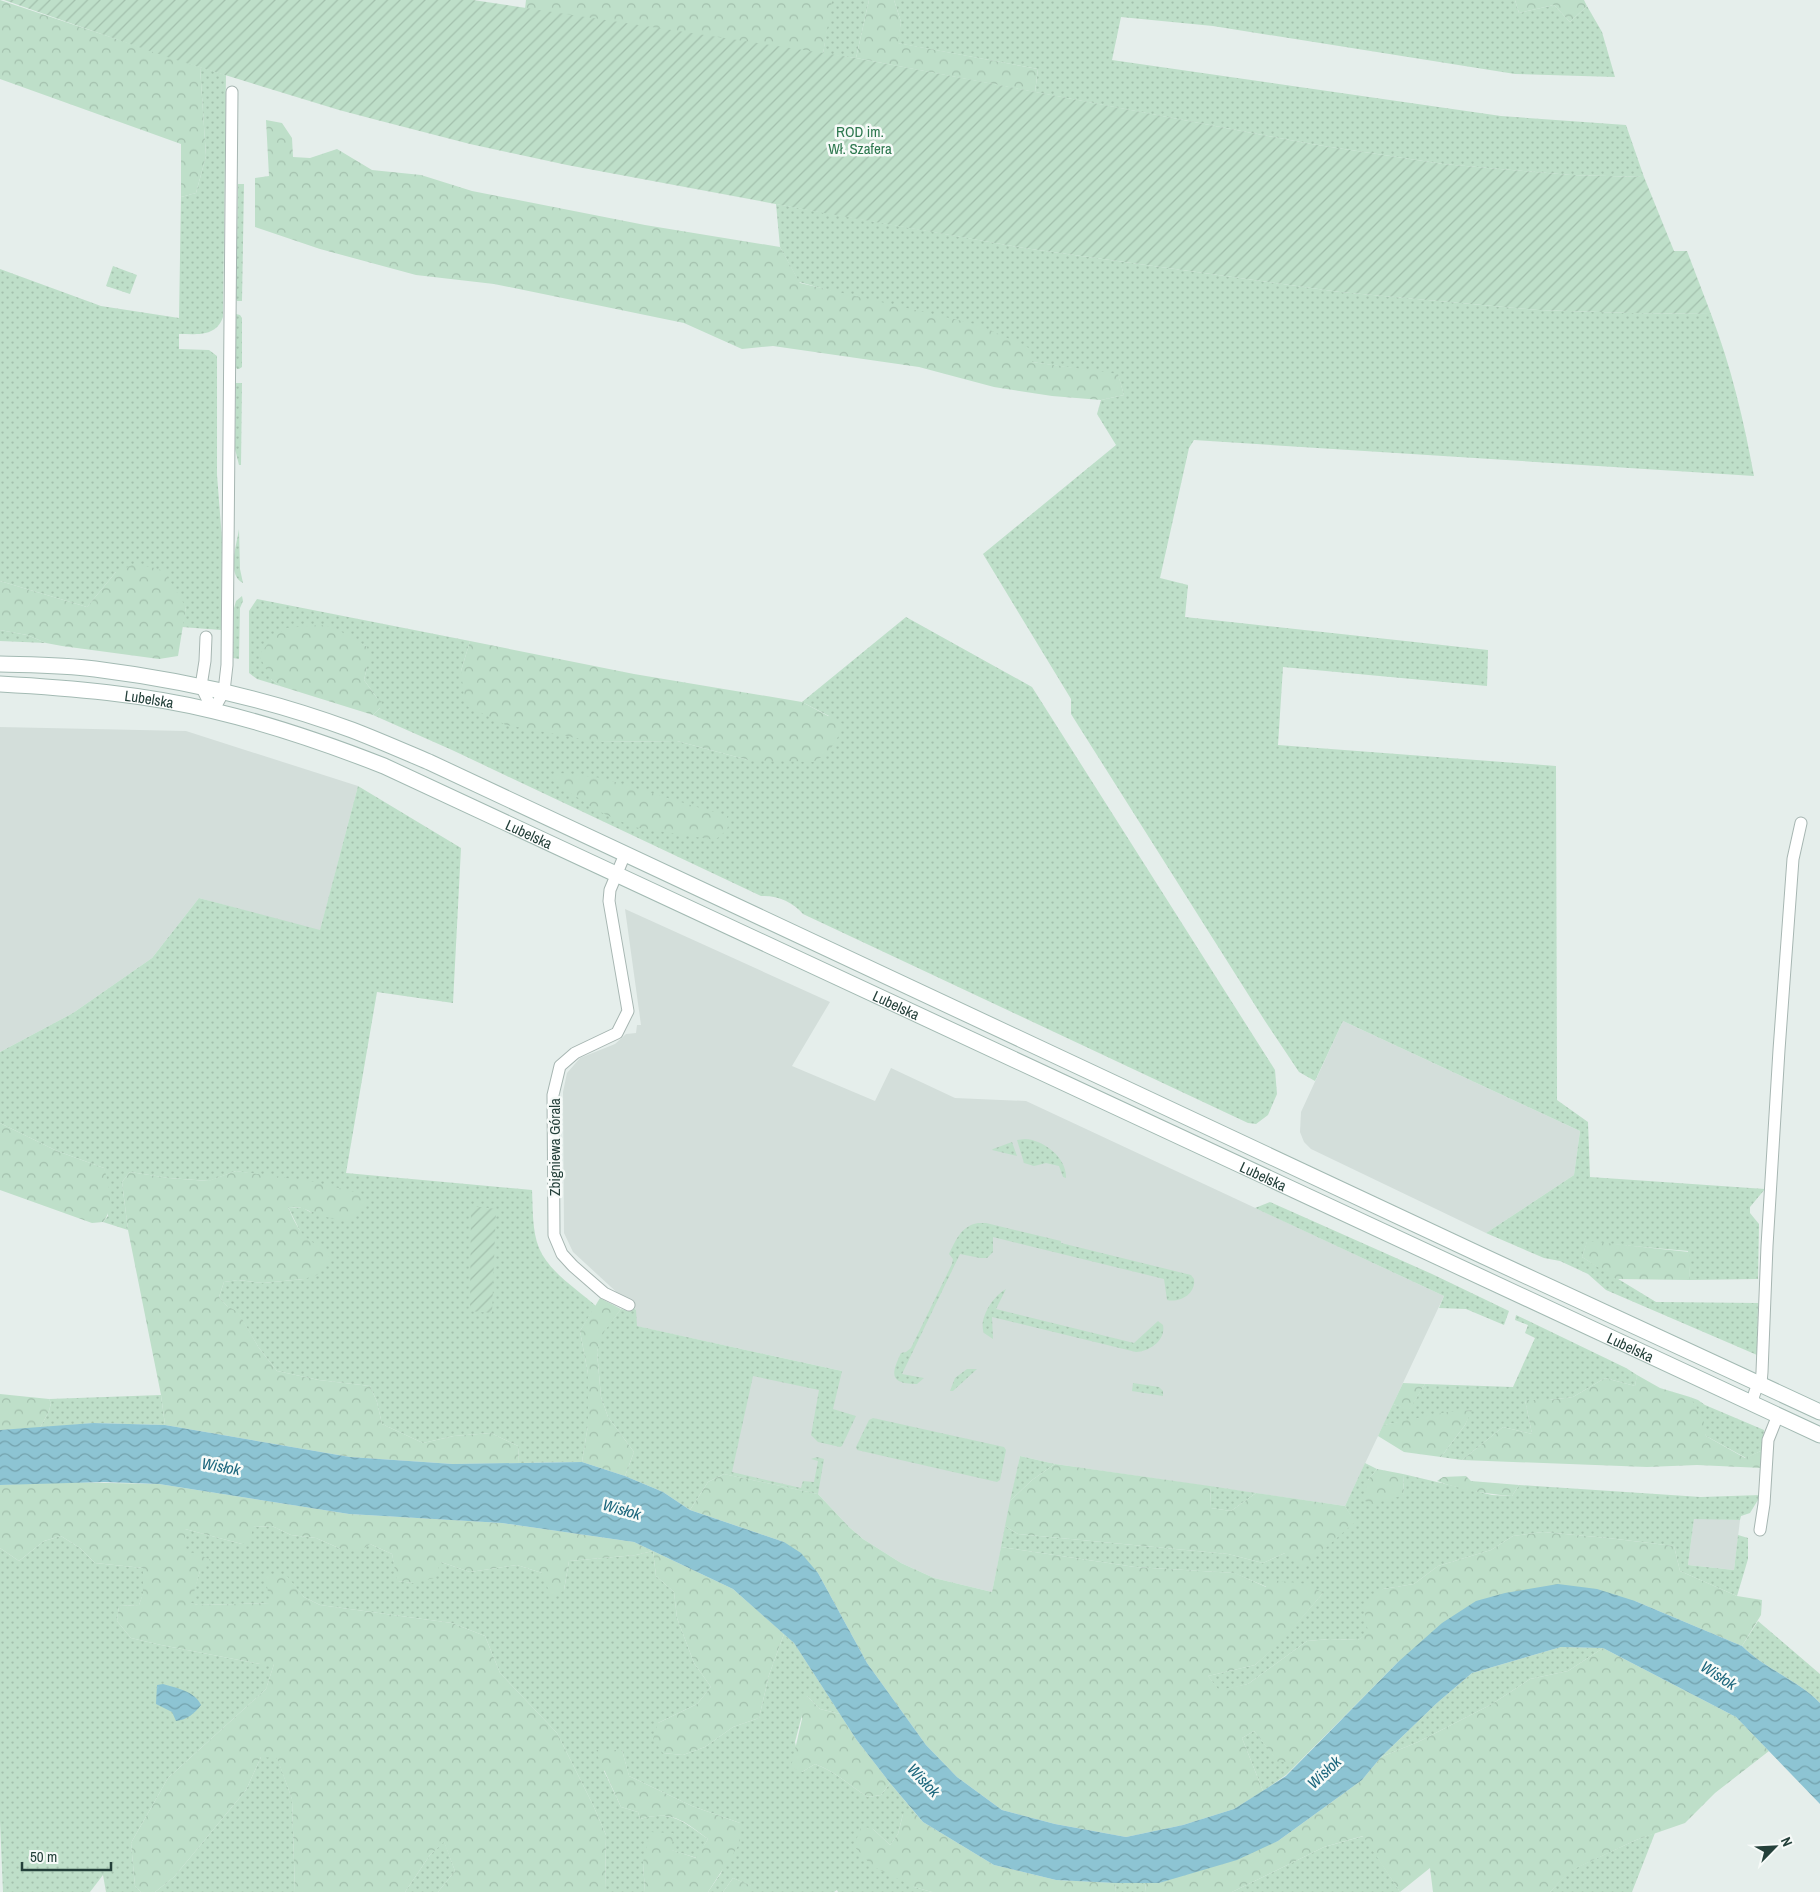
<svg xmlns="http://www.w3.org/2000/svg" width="1820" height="1892" font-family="'Archivo Narrow',sans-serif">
  <defs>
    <pattern id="grass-dots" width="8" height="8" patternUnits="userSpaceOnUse" patternTransform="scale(1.25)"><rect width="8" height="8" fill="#bedfc9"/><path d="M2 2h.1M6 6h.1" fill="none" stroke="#a3c0ad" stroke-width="1.8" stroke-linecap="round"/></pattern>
    <pattern id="forest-crowns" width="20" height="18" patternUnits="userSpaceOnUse" patternTransform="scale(1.25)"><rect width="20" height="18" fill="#bedfc9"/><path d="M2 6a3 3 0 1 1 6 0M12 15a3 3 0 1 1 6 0" fill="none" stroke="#a3c0ad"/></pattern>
    <pattern id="garden-furrows" width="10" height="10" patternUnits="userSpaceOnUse" patternTransform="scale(1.25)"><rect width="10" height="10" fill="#bedfc9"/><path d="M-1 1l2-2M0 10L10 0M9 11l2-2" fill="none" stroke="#a3c0ad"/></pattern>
    <pattern id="water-waves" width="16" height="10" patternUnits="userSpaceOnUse" patternTransform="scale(1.25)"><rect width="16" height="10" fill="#8dc4d3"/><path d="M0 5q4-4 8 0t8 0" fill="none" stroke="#73a1ac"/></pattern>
  </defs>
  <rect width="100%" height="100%" fill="#e5eeeb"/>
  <path fill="#d3deda" d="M0 727 186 731 358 786 320 931 199 898 152 958 73 1013 0 1052Z
    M625 909 830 1002 792 1066 875 1101 891 1068 955 1098 1026 1101 1444 1296 1345 1506 1055 1464 1020 1456 992 1592 934 1578 901 1563 863 1539 849 1527 818 1494 724 1474 744 1359 842 1371 636 1326V1310L573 1252 564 1233 563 1092 567 1073 580 1058 615 1044 626 1034 636 1033 637 1025H641Z
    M1343 1021 1580 1131 1574 1175 1486 1233 1311 1149 1304 1142 1300 1132 1301 1112Z
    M1694 1518 1740 1520 1734 1570 1688 1565Z"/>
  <path fill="url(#grass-dots)" d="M831 0H869L856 58 823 54Z
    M894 0H1515L1519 13 1554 5 1570 22 1587 6 1602 32 1615 77 1515 74 1213 26 1121 17 1112 60 1501 116 1626 125 1644 177 1571 175 1443 164 1311 144 1035 92 1038 69 897 43 901 22Z
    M200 67 226 75 223 317C216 337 198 334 179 334V349L209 350 217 356V475L222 539 221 630 182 627 186 607 116 572 87 607 0 581V269L101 306 179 318 181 197 196 193 206 156Z
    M238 184H244L242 301H237L236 298Z
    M776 204 1024 248 1340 292 1538 310 1630 313 1711 314C1731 366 1744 421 1754 476L1194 440 1189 448 1160 578 1188 585 1185 617 1488 650 1487 686 1283 667 1278 745 1556 766 1557 1100 1588 1122 1590 1177 1765 1189 1750 1207V1213L1759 1224 1758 1279 1690 1280 1688 1251 1587 1242 1582 1257 1656 1302 1758 1303 1757 1355 1606 1290 1588 1274 1560 1261 1544 1258 1486 1233 1574 1175 1580 1131 1343 1021 1315 1081 1299 1072 1265 1021 1071 714V699L983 554 1116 445 1097 414 1101 400 1124 395 1118 375 1032 362 853 297 799 282 780 247Z
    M113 266 137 275 130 294 106 286Z
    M236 314 240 315 242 318V367L239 369H237L236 367Z
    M236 383H242L241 465H239L235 449Z
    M239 529 240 569 243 583C226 575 237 544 239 529Z
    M242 596 243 601 240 608 239 659 233 658 234 608 236 601Z
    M257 599 470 641 461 671 598 742 677 741 748 760 829 716 802 702 906 617 1032 687 1275 1070 1277 1094 1268 1115 1256 1124 1248 1123 803 914C793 902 777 895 761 896L452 750 373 715 380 708 377 698 364 680 367 667 366 646C346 635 310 627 287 628L271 679 280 686 257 679 249 673V611Z
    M0 630 27 635 46 643 0 641Z
    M358 786 461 848 453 1003 377 992 346 1173 532 1190C533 1210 532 1230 539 1248 549 1272 577 1289 596 1306L580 1331 588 1374V1425L582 1462 519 1463 518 1446 491 1433 454 1436 423 1443 382 1424 377 1402 370 1386 319 1380 277 1371 259 1348 238 1313 227 1306 219 1297 224 1282 238 1280 263 1283 304 1279 314 1244 302 1235 288 1207 303 1208 312 1213 260 1175 236 1171 209 1181 169 1178 130 1172 122 1182 128 1230 103 1222 108 1216 104 1168 57 1151 0 1123V1052L73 1013 152 958 199 898 320 930Z
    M1025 1139C1044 1140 1067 1158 1066 1178L1063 1177 1059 1166 1046 1163 1034 1166 1024 1163 1017 1140Z
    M1012 1142 1017 1156 992 1150 993 1149Z
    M1270 1202 1432 1274 1509 1311 1504 1325 1466 1309 1439 1308 1444 1296 1255 1208Z
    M978 1223H986L1061 1241V1243L1191 1275 1194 1279C1196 1294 1180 1303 1167 1300L1164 1279 993 1237V1252L987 1258H980L960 1254 902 1374 924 1378 917 1384C889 1384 891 1374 901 1353L906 1352 911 1348 952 1264 953 1259 949 1254C956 1240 961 1226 978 1223Z
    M1006 1289 996 1309 1134 1343 1158 1321 1163 1325C1166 1340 1150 1351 1136 1352L992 1317 993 1339 984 1333C978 1319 993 1296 1006 1289Z
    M633 1307 636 1310 637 1326 842 1371 833 1409 856 1416 842 1446 840 1447 818 1442 811 1435 819 1390 753 1376 732 1472 801 1488 803 1481 814 1482 818 1461 811 1459 817 1457 824 1459 818 1494 724 1474 708 1482 690 1510 663 1492 625 1476 634 1452 608 1417 601 1397 597 1352 600 1336 621 1309 629 1311Z
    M1516 1315 1626 1368 1637 1375 1635 1386 1605 1378 1573 1397 1549 1400H1525L1532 1434 1503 1427 1462 1460 1441 1457 1465 1425 1471 1410 1383 1425 1393 1404 1409 1409 1425 1384 1513 1387 1535 1338 1525 1333 1528 1325 1515 1320Z
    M967 1369H977L953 1391H950L955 1378Z
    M1133 1383 1159 1387 1163 1391V1396L1132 1391Z
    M161 1395 165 1425 93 1423 40 1428 49 1411 51 1403 49 1399Z
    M1690 1397 1698 1400 1705 1405 1764 1430 1763 1450 1746 1458 1706 1436Z
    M873 1418 1004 1447 1006 1450 1000 1480 997 1482 857 1450 856 1447 869 1420Z
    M1020 1456 1055 1464 1032 1480 1010 1501Z
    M1365 1463 1377 1469 1368 1480 1404 1495 1403 1474 1492 1495 1512 1496 1519 1485 1701 1497 1761 1495 1750 1513 1741 1516 1740 1520 1694 1519 1688 1565 1734 1570 1738 1535 1748 1538V1559L1737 1596 1680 1571 1674 1546 1608 1538 1543 1532 1513 1536 1491 1550 1438 1566 1414 1584 1383 1589 1368 1634 1358 1640 1330 1639 1307 1641 1248 1684 1219 1691 1208 1676 1255 1665 1284 1638 1323 1593 1267 1587 1234 1573 1135 1567 1001 1547 1005 1526 1018 1534 1228 1554 1263 1563 1354 1522 1345 1506Z
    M1210 1486 1256 1493 1231 1511 1211 1508Z
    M272 1526 291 1535 316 1538 341 1549 370 1544 392 1554 398 1581 413 1583 441 1562 470 1572 517 1565 542 1573 564 1590 569 1561 636 1555 653 1551 656 1576 674 1592 677 1618 694 1663 711 1687 697 1704 658 1723 663 1753 683 1755 705 1747 733 1727 759 1718 769 1675 784 1634 794 1643 840 1714 820 1709 807 1696 795 1742 802 1772 815 1764C835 1771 850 1786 868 1797L881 1795 890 1783 916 1814H903L898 1834 890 1845 872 1828 914 1887 932 1892H838L837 1890 834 1892H751V1886L733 1878 723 1892H708L721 1873 740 1823 692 1806 629 1776 622 1750 604 1771 621 1807 638 1812 640 1819C672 1810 682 1821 708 1839L697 1858 671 1850 643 1862 645 1892H605L606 1835 593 1805 557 1733 500 1673 485 1636 452 1623 320 1605 304 1597 286 1576 271 1603 198 1605 190 1603 200 1571 185 1552V1529L242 1544 252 1527Z
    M61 1536 80 1548 95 1563 143 1568V1594L139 1605 119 1606 117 1621 131 1638 161 1645 260 1664H274L266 1689 168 1778 131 1843 135 1886 141 1892H106L103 1875 90 1892H3L0 1821V1548L19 1561 44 1541Z
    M1758 1621 1820 1674V1703C1798 1680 1765 1669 1742 1646Z
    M1561 1647 1603 1648 1568 1671 1530 1679 1492 1704 1418 1742 1381 1757 1437 1703 1472 1673Z
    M1254 1731 1278 1761H1300L1286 1775 1263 1791 1242 1738Z
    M261 1757H277L292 1799 295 1892H155L174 1877 246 1790Z
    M1655 1833 1632 1892H1550L1569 1871 1636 1840Z
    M1364 1836 1400 1892H1232L1324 1847Z
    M444 1841 455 1871 438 1892H405L430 1855Z
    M1115 1883H1145L1146 1892H1116Z"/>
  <path fill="url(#forest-crowns)" d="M0 0 200 67 206 156 196 193 181 197V144L0 79Z
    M526 0H831L832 1 823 54 525 9Z
    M869 0H894L901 22 898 43 1038 69 1035 92 856 58Z
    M1515 0H1584L1587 6 1570 22 1554 5 1519 13Z
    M266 120 282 123 292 138 293 157 310 158 337 149 372 170 421 175 472 191 645 225 780 247 800 283 979 325 1029 348 1032 362 1118 374 1124 395 1101 400 1052 396 994 387 919 367 773 346 742 349 684 323 494 284 416 275 320 249 255 227V178L269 176Z
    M132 565 151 567 164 571 186 607 178 656 159 659 62 646 46 643 27 635 0 630V581L87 607 116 572Z
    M320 625 333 627 366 646 373 659 367 667 364 680 377 698 382 702 380 708 373 715 280 686 271 679 259 655 270 641 286 628Z
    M470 641 634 674 802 702 843 724 841 732 828 753 813 762 748 760 677 741 598 742 506 725 465 705 461 671Z
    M560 773 602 778 730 817 727 830 715 840 633 827 596 810 550 779Z
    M0 1123 57 1151 104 1168C109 1185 115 1208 103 1222L92 1223 0 1190Z
    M236 1171 315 1182 362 1194 367 1202C353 1233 326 1216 304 1209 300 1207 293 1207 288 1207 298 1230 303 1240 327 1249L330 1261 317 1275 304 1279 263 1283 239 1280 224 1282 219 1297 227 1306 238 1312 259 1348 277 1371 319 1380 370 1386 377 1402 382 1424 423 1443 454 1436 491 1433 518 1446 519 1463 453 1464 350 1457 165 1425 161 1395 128 1230 122 1182 130 1172 169 1178 208 1181Z
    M1587 1241 1689 1252 1690 1280 1616 1279 1582 1257Z
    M600 1298 621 1309 601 1336 597 1352 601 1397 608 1417 634 1452 625 1476 582 1462 588 1425V1374L580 1331Z
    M1637 1375 1660 1388 1690 1397 1703 1418 1706 1436 1745 1458 1763 1450 1762 1468 1697 1465 1647 1467 1462 1460 1503 1427 1532 1434 1525 1400H1549L1573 1397 1605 1378 1635 1386Z
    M1403 1383 1425 1384 1409 1410 1393 1404Z
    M0 1394 49 1399 51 1403 49 1411 40 1428 0 1430Z
    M1472 1410 1465 1425 1441 1457 1404 1452 1378 1436 1383 1425 1447 1412Z
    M1055 1464 1210 1486 1211 1508 1231 1511 1256 1493 1345 1506 1355 1522 1304 1567 1285 1553 1263 1563 1228 1554 1018 1534 1005 1526 1010 1501 1032 1480Z
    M1377 1469 1403 1474 1404 1495 1372 1504 1363 1500 1368 1480Z
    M724 1474 818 1494 849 1527 863 1539 901 1563 934 1578 992 1592 1001 1547 1135 1567 1235 1573 1266 1587 1270 1580 1308 1584 1323 1593 1284 1639 1255 1665 1208 1676 1219 1690 1248 1684 1307 1641 1330 1639 1358 1640 1368 1633 1364 1606 1383 1589 1414 1584 1438 1566 1491 1550 1513 1536 1543 1532 1608 1538 1674 1546 1680 1571 1737 1596 1762 1600 1761 1615 1742 1646 1635 1601 1398 1662 1300 1761 1278 1762 1254 1731 1242 1738 1263 1791 1234 1809 1183 1825 1126 1837 1055 1824 1002 1810 957 1777 926 1745 867 1663 818 1573 784 1542 690 1510 708 1482Z
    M1466 1476 1471 1481 1519 1485 1512 1496C1487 1494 1461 1490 1437 1481L1443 1477Z
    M60 1482 159 1484 349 1514 502 1523 634 1542 733 1589 784 1634 769 1675 759 1718 733 1727 705 1747 683 1755 663 1753 653 1739 658 1723 697 1704 711 1687 694 1663 677 1618 674 1592 656 1576 653 1551 636 1555 569 1561 564 1590 552 1599 542 1573 517 1565 470 1572 441 1562 434 1578 413 1583 397 1581 392 1554 370 1544 360 1551 341 1549 316 1538 291 1535 272 1526 253 1527 250 1542 242 1544 185 1529V1552L195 1553 211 1560 200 1571 191 1603 198 1605 270 1603 265 1575 287 1576 304 1597 320 1605 452 1623 485 1636 500 1673 557 1733 593 1805 606 1835 605 1892H438L455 1871 444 1842 430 1855 405 1892H295L292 1799 277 1758 261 1757 246 1790 174 1877 155 1892H141L135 1886 131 1843 168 1778 266 1689 274 1664H260L161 1645 131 1638 117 1621 119 1606 139 1605 143 1593V1568L95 1563 80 1548 61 1536 44 1541 19 1561 0 1548V1485Z
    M1603 1648 1736 1717 1769 1751 1715 1793 1685 1823 1636 1840 1570 1871 1550 1892H1433L1430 1868 1400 1892 1363 1836 1324 1847 1232 1892H1146L1145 1883H1159L1278 1841 1362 1780 1381 1757 1418 1742 1492 1704 1530 1679 1568 1671Z
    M807 1696 820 1709 840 1714 856 1739 890 1783 881 1795 868 1797C850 1786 835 1771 815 1764L802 1772 791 1767 802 1719 799 1702Z
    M595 1750H622L630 1779 629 1776 692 1806 740 1823V1843L708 1892H645L643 1862 650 1832 673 1833 672 1850 696 1858 708 1839C683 1820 672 1810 640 1819L638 1812 621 1807Z
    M903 1814H916L923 1822 994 1865 1056 1880 1115 1883 1116 1892H932L914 1887 872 1866 854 1846 861 1827 872 1828 890 1845 898 1834Z
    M733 1878 752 1886 751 1892H723Z"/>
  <path fill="url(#garden-furrows)" d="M4 0H473L856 58 1311 144 1443 164 1571 175 1644 177 1674 251H1687L1711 314 1630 313 1538 310 1340 292 1024 248 824 213 567 165 470 144 377 120 339 110 173 59Z
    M471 1206 496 1209 492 1313 470 1311Z"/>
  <path fill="url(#water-waves)" d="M93 1423 165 1425 350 1457 453 1464 582 1462 625 1476 663 1492 690 1510 784 1542 801 1553 818 1573 867 1663 926 1745 957 1777 1002 1810 1055 1824 1126 1837 1183 1825 1234 1809 1286 1776 1398 1662 1442 1623 1476 1601 1505 1593 1558 1584 1597 1589 1635 1601 1742 1646C1765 1669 1798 1680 1820 1703V1804L1736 1717 1603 1648 1561 1647 1472 1673 1437 1703 1381 1757 1362 1780 1278 1841 1237 1860 1159 1883H1115L1056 1880 994 1865 923 1822 890 1783 856 1739 794 1643 733 1589 634 1542 502 1523 349 1514 159 1484 104 1482 0 1485V1430Z
    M163 1684C176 1688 195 1691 201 1705 195 1713 187 1720 176 1721L172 1712 156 1704 157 1685Z"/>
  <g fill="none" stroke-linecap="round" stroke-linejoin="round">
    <g stroke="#a7b6b2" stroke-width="13">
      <path id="minor" d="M206 637 205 661 201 686 213 711
        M213 711 224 691 227 665 232 92
        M625 854 610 890 609 901 628 1011 617 1033 575 1053 560 1066 553 1095 554 1235 562 1254 573 1266 604 1293 629 1305
        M1754 1405C1752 1396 1755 1389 1761 1383L1762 1372 1767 1246 1779 1050 1793 859 1801 823
        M1760 1530 1764 1504 1768 1440 1778 1415"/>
    </g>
    <g stroke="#a3bab3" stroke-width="17">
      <g id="secondary">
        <path d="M0 664C31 665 63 665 95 669 182 680 269 699 352 730 378 740 403 751 429 762L1483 1256 1820 1412"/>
        <path id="s1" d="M0 684C72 688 144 694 214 711 273 725 328 744 384 766L1820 1435"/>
      </g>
    </g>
    <use href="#minor" stroke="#fff" stroke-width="11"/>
    <use href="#secondary" stroke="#fff" stroke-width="15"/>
  </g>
  <g text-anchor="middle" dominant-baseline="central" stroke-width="5" stroke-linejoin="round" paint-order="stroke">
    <g font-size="15" fill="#2d784f" stroke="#f6faf8">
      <text x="860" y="131">ROD im.<tspan x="860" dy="17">Wł. Szafera</tspan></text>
    </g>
    <g font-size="15" fill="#24403a" stroke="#f6faf8">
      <text stroke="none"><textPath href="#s1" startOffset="150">Lubelska</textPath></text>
      <text stroke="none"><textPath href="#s1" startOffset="555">Lubelska</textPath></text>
      <text stroke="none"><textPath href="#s1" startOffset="960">Lubelska</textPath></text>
      <text transform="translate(554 1147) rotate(-90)">Zbigniewa Górala</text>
      <text stroke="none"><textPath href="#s1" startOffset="1365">Lubelska</textPath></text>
      <text stroke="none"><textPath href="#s1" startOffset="1770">Lubelska</textPath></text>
    </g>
    <g font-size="16" font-style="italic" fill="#1d677d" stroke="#f6faf8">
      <text transform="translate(221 1466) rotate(10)">Wisłok</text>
      <text transform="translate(622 1509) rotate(16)">Wisłok</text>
      <text transform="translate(1719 1675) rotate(33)">Wisłok</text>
      <text transform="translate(1324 1772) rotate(-43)">Wisłok</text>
      <text transform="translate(924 1780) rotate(47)">Wisłok</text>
    </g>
  </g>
  <g transform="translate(1775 1847) rotate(66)" stroke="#f6faf8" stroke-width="4" paint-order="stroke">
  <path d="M0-4L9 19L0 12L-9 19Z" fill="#24403a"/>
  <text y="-8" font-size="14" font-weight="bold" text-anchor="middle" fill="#24403a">N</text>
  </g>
  <path d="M22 1862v8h89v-8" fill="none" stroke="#24403a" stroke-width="2.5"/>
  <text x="30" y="1862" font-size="15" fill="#24403a" stroke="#f6faf8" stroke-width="4" paint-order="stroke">50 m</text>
</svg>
